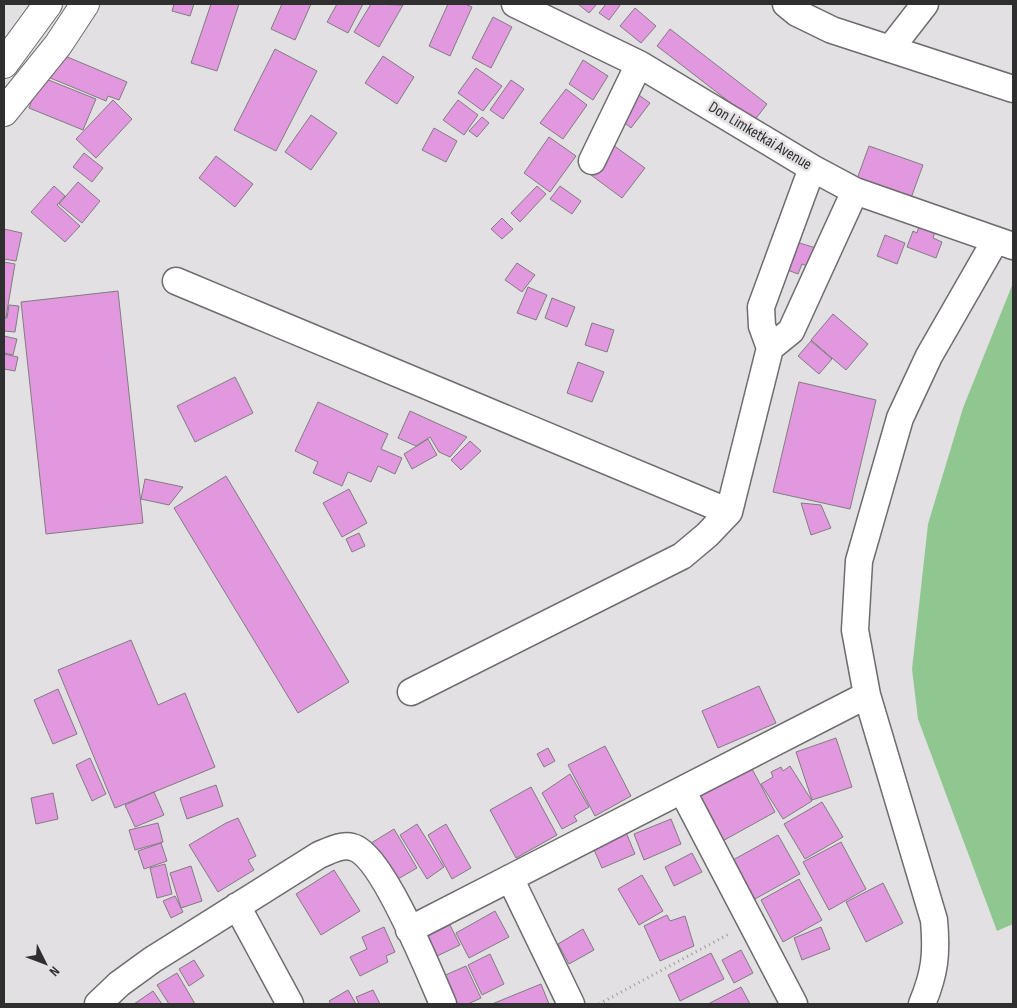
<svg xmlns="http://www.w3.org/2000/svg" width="1017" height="1008" font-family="'Sofia Sans Condensed',sans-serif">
  <rect width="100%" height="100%" fill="#e3e0e3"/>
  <path fill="#90c791" d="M1013 283V924L997 931 918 719 912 669 928 524 963 408Z"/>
  <path fill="#e298df" stroke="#807d80" d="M174 4H194L190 16 172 11Z
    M211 4H239L217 71 191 63Z
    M282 4H311L295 40 271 29Z
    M337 4H363L348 33 327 22Z
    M371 4 403 5 379 47 354 32Z
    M448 4H465L472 7 450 56 429 46Z
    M578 4H597L589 13Z
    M606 4H621L609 20 599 13Z
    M635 8 656 26 641 43 620 26Z
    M493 17 512 27 491 68 472 58Z
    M670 29 767 104 754 121 657 46Z
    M275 49 317 71 276 151 234 130Z
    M58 53 127 82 119 100 108 96 106 101 48 77Z
    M383 56 414 77 397 104 365 83Z
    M583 60 608 76 593 100 569 84Z
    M476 68 502 86 483 111 458 93Z
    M41 77 96 99 83 130 29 108Z
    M511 80 524 89 503 119 490 110Z
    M566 89 587 105 563 139 540 123Z
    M632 90 650 103 631 128 616 116Z
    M113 100 132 119 96 158 76 139Z
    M458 100 478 115 464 135 443 120Z
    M311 115 337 133 311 170 285 152Z
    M482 117 489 123 477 137 469 131Z
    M434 128 457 141 446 162 422 150Z
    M549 137 576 156 550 192 524 173Z
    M613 145 645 168 622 198 591 175Z
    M869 146 923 165 911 198 857 179Z
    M84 153 103 168 92 182 73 167Z
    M216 156 253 184 235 207 199 178Z
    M78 182 100 201 82 223 59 204Z
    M54 186 65 196 57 205 80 226 65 242 31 212Z
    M537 186 546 194 520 222 511 213Z
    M560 186 581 201 572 214 550 199Z
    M502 218 513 229 502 239 491 229Z
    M919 226 935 232 933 238 942 242 936 258 907 247 913 231 917 233Z
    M4 229 22 233 16 261 4 259Z
    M885 235 905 243 897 264 877 256Z
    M793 241 816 248 809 267 802 264 798 274 785 269Z
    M4 262 15 264 6 317H4Z
    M517 263 535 275 522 292 505 280Z
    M528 287 547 295 536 320 517 313Z
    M118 291 143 523 46 534 21 302Z
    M552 298 575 307 567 327 545 318Z
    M9 305 19 306 15 332 4 331V318H7Z
    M833 314 868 344 846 370 811 340Z
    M592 323 614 330 607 352 585 345Z
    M4 336 17 339 13 355 4 353Z
    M811 341 832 359 819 374 798 356Z
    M4 354 18 357 15 371 4 369Z
    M578 362 604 372 592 402 567 393Z
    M235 377 253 413 195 442 177 406Z
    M799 382 876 400 850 509 773 492Z
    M318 402 388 434 381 449 402 458 395 474 378 466 371 482 348 472 342 486 313 473 318 462 295 451Z
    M410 411 467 437 450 457 439 452 430 437 416 446 398 438Z
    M428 439 437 455 412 469 404 454Z
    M470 441 481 451 461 470 451 460Z
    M226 476 349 682 298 713 174 508Z
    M145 479 183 487 169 505 141 499Z
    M349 489 367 523 342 537 323 503Z
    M801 503 821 505 831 528 811 535Z
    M359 533 365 546 352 552 346 539Z
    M131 640 158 705 185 693 215 767 115 808 58 670Z
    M759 686 776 723 718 748 702 711Z
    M58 689 77 734 53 744 34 700Z
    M836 738 852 787 812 800 796 752Z
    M605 746 631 796 595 816 568 765Z
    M548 748 555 761 544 767 537 754Z
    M90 758 106 794 92 801 76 765Z
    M790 766 812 801 783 819 761 784 773 777 771 772 781 767 783 771Z
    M751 767 775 812 719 843 695 798Z
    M570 774 589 807 574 816 577 821 562 829 542 793Z
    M216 785 223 806 187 819 180 798Z
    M531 787 557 835 516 858 490 810Z
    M154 792 164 815 135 827 125 805Z
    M53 793 58 819 36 824 31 798Z
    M822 802 843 837 805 859 784 824Z
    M238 818 256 856 248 860 254 870 218 892 189 845 226 823Z
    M671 819 681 844 644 860 634 834Z
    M158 823 163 842 135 850 129 830Z
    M417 824 444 867 427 879 400 835Z
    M446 824 471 868 452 879 428 835Z
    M394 829 417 868 391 883 368 845Z
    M625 830 635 854 602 868 592 845Z
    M778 835 800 874 755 899 733 860Z
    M841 842 866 889 829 910 803 862Z
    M161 843 167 861 144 869 138 851Z
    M692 853 702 872 674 886 665 867Z
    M165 864 172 894 157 898 150 868Z
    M191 866 202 901 181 908 170 873Z
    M334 870 360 911 321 935 296 894Z
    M642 875 663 911 639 925 618 889Z
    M799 879 822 920 783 942 761 900Z
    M883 883 903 923 866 942 846 902Z
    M175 896 183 912 171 918 163 901Z
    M495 911 509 937 469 958 456 933Z
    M667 915 670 921 685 916 694 946 660 961 644 926Z
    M450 925 460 945 431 959 421 939Z
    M384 927 395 952 386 956 388 962 360 976 350 957 367 949 362 937Z
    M821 927 830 949 802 960 794 938Z
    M583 929 594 950 569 964 558 944Z
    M741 950 753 973 734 983 722 960Z
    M711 953 724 979 680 1001 668 975Z
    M490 954 504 984 482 995 468 965Z
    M194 960 204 976 189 986 179 969Z
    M466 966 481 998 468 1004H454L441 977Z
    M177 973 195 1004H169L157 985Z
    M541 984 549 1004H492Z
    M741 987 750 1004H708Z
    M348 990 356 1004H331L329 1001Z
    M373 990 380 1004H359L356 997Z
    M153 991 162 1004H134Z"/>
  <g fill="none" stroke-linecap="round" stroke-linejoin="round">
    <g stroke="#6e6c6e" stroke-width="29">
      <path id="minor" d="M515 4 639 64 812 168 855 191 1013 246
        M786 4 797 13 832 30 1013 89
        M890 49 925 4
        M592 161 639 64
        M176 281 729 512
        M770 348 791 331 855 191
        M411 692 682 556 707 535 729 512 770 348 762 326 761 307 812 168
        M682 790 794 1004
        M510 878 571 1004
        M237 906 290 1004
        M409 930 867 695
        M98 1004 119 984 152 960 319 855C329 851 341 844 352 847 382 854 430 974 443 1004
        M922 1004C935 973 937 954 934 920L867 695 855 630 859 561 900 418 929 356 995 241"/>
    </g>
    <g stroke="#6e6c6e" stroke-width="30">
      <path id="major" d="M4 64 48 4
        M4 112 58 45 85 4"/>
    </g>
    <path stroke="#9b999b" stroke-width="3" stroke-dasharray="1 4" stroke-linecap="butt" d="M599 1004 729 934"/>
    <use href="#minor" stroke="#fff" stroke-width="26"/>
    <use href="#major" stroke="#fff" stroke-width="28"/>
  </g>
  <g text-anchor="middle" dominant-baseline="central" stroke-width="5" stroke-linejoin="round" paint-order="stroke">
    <g font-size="16" fill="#302f30" stroke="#e3e0e3">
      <text transform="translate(760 136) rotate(31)">Don Limketkai Avenue</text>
    </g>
  </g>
  <rect width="1017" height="1008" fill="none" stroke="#302f30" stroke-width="10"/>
  <g transform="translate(45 963) rotate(132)" stroke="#e3e0e3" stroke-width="4" paint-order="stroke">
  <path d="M0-4L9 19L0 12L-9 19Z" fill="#302f30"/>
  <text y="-8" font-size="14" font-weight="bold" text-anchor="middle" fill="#302f30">N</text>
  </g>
</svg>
